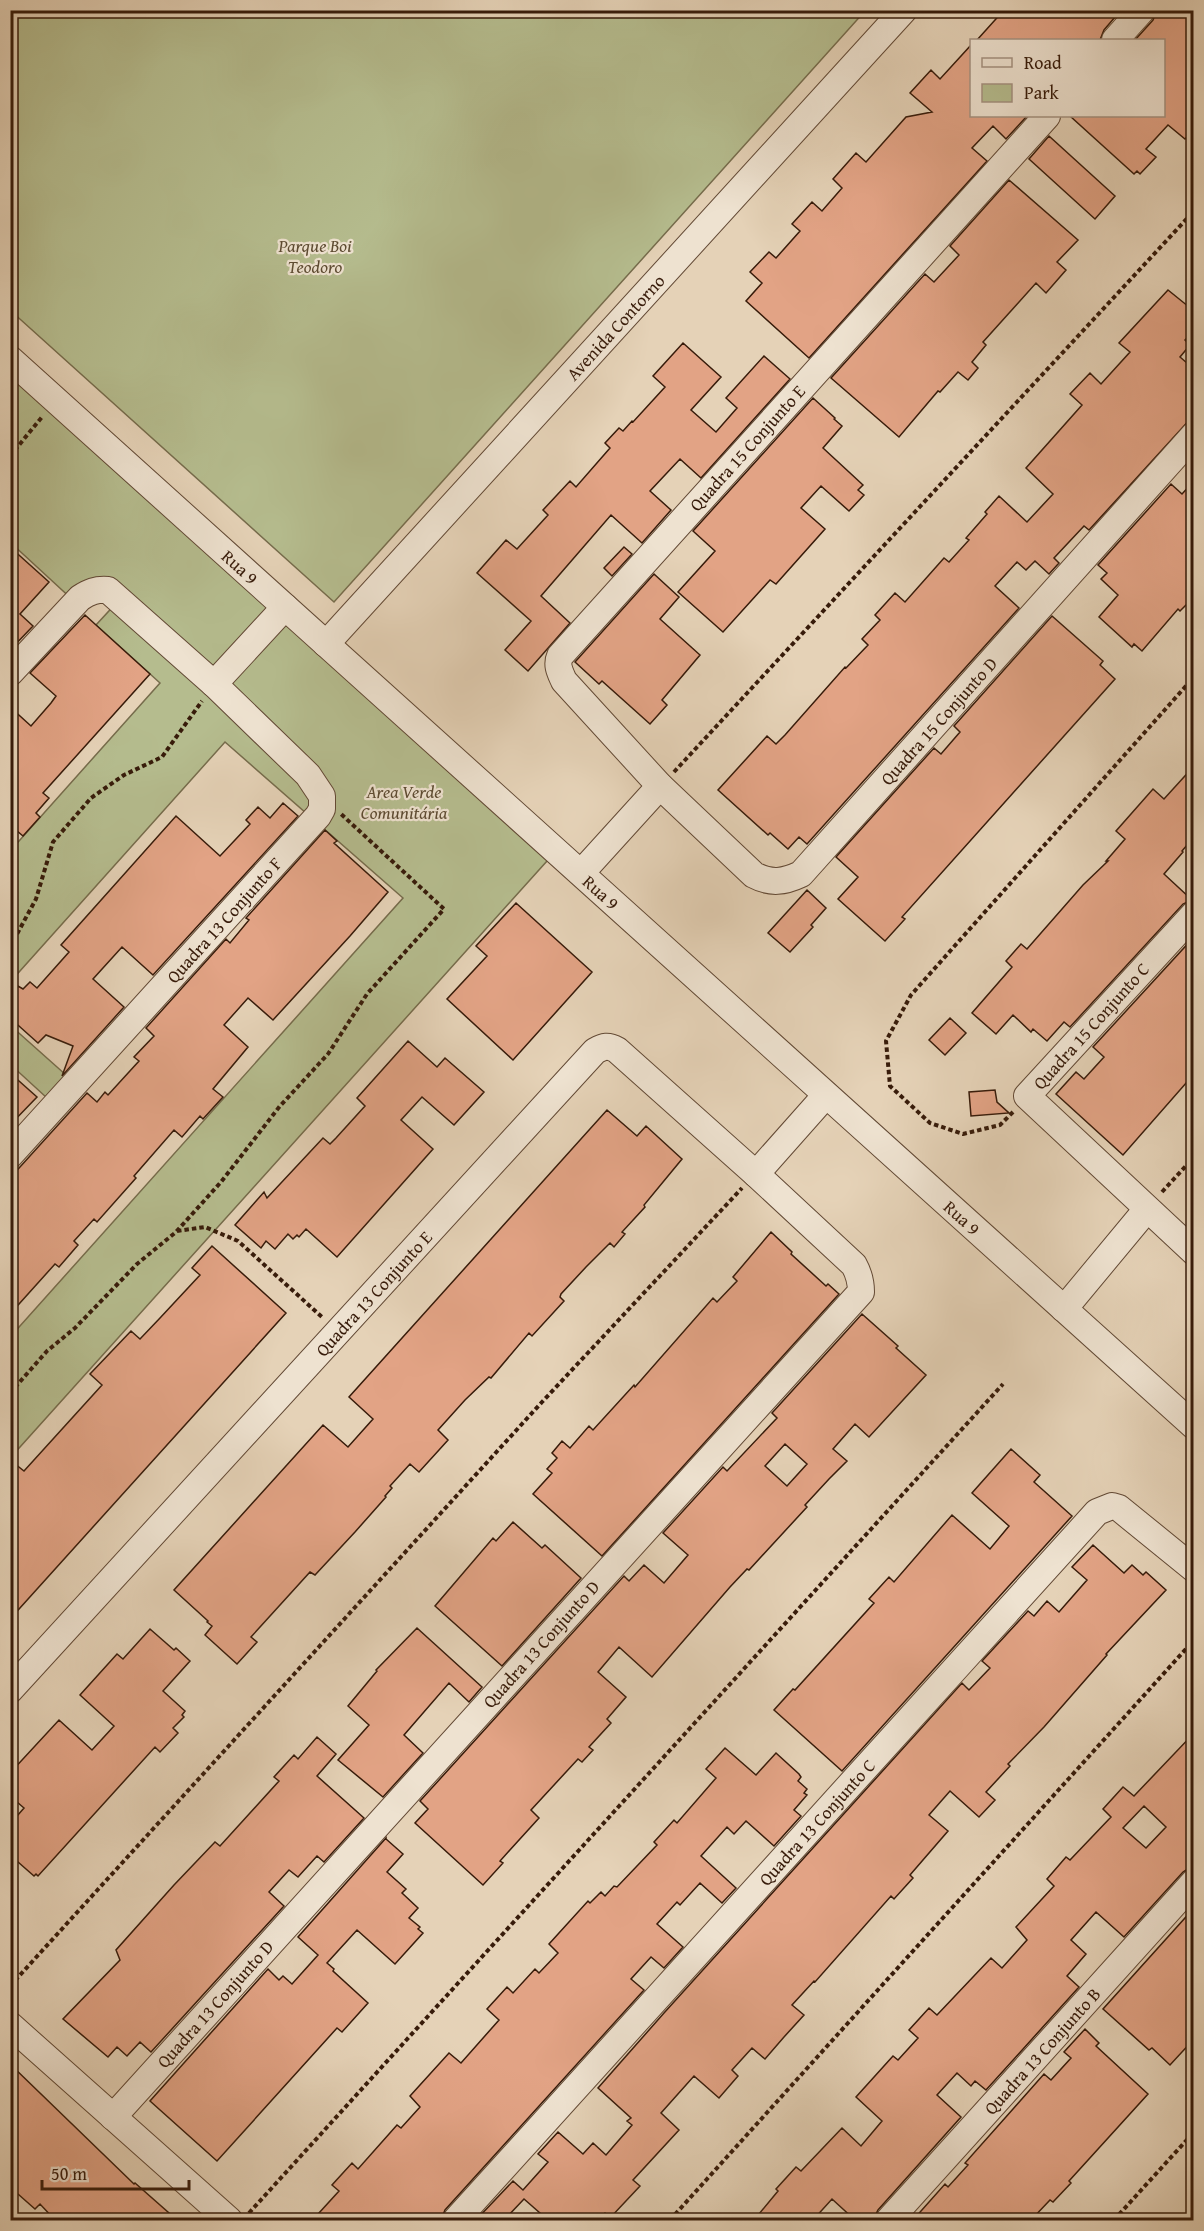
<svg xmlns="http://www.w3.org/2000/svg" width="1204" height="2231" font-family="'Gentium Book Plus',serif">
  <rect width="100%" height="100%" fill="#e5d2b7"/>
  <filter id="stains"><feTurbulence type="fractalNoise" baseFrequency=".00333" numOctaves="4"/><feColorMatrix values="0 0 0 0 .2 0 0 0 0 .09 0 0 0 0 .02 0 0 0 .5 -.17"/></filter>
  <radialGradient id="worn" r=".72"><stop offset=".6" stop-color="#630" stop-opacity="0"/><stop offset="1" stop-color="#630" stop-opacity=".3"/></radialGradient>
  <path fill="#b5bc8e" stroke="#766c4c" stroke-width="1.5" d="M11 10H865V11L334 602 11 311Z
    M11 359 556 851 11 1457V1336L403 898 225 742 11 981V850L160 683 96 625 119 600 75 602 11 543Z
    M11 1026 66 1075 47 1098 11 1065Z"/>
  <path fill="#e2a385" stroke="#371b0a" stroke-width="1.5" fill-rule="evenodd" d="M1004 10H1121L1104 30 1100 40H977Z
    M1157 10H1194V130L1185 139 1168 125 1146 149 1156 157 1140 174 1137 171 1134 174 1070 116H1164V40H1135L1153 20Z
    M972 44V116H1027L1006 139 993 126 972 148 987 161 809 358 746 301 762 283 750 272 769 252 776 258 800 231 792 224 812 202 822 211 842 188 833 179 856 153 866 162 906 117 932 112 910 93 931 70 940 79Z
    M1049 136 1115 196 1095 219 1029 159Z
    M1009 180 1078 240 1057 262 1066 270 1046 293 1036 283 983 342 986 345 972 362 978 368 968 380 958 372 940 392 938 391 899 437 831 378 925 274 934 282 959 255 950 246Z
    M1168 290 1194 311V331L1185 340 1190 345 1180 357 1194 369V415L1089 530 1084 526 1054 558 1059 563 1049 574 1035 561 1026 570 1017 562 995 586 1019 608 807 844 799 837 788 849 770 833 768 835 718 790 767 736 776 744 785 735 845 667 846 668 868 645 862 639 880 620 875 615 895 593 905 602 944 558 949 562 969 540 966 538 987 514 985 512 999 496 1027 522 1053 494 1026 468 1082 405 1070 394 1090 373 1101 384 1130 352 1119 343Z
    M683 343 721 377 691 410 716 432 737 408 726 398 764 356 790 379 701 478 680 459 650 491 671 510 642 543 611 515 541 596 570 623 528 671 505 650 531 621 477 573 506 540 517 549 548 515 543 510 570 481 576 487 610 448 605 443 619 428 623 431 632 421 633 422 665 387 653 376Z
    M813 398 835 418 834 419 842 426 823 448 863 485 858 490 864 495 849 511 821 486 801 508 825 529 776 584 770 580 723 632 678 592 715 551 693 531Z
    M1194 481V597L1180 611 1178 609 1142 651 1134 644 1132 647 1099 617 1118 595 1101 579 1107 573 1098 565 1171 484 1182 494Z
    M10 547 49 582 20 614 33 626 10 650Z
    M624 547 632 554 612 576 604 568Z
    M654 574 679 597 660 619 700 655 662 700 667 705 650 724 602 681 599 684 575 662Z
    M85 615 150 674 43 793 49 798 36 813 40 817 23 836 10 825V707L31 726 51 703 56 696 30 673Z
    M1052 616 1103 661 1100 665 1115 679 902 917 905 919 885 941 838 899 858 877 836 857 934 748 941 754 960 732 954 726Z
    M1194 766V837L1182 851 1183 852 1164 874 1192 900 1183 904 1070 1027 1064 1022 1047 1041 1033 1029 1031 1032 1013 1015 996 1034 972 1013 1012 967 1006 961 1021 944 1027 949 1083 885 1108 861H1106L1125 839 1116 831 1153 789 1164 799Z
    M283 803 298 816 153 975 122 947 93 979 124 1007 62 1076 73 1046 46 1035 38 1043 10 1018V999L18 986 23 989 30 982 37 988 69 952 61 945 176 816 220 856 250 824 246 820 258 807 270 818Z
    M325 830 337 841 334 843 388 892 350 936 273 1020 248 998 224 1025 248 1047 213 1089 223 1097 203 1119 200 1116 182 1137 174 1130 134 1176 136 1178 97 1222 94 1219 74 1241 78 1245 59 1267 55 1264 10 1314V1178L87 1093 97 1102 105 1092 108 1095 139 1061 134 1057 154 1036 146 1028 226 939 230 943 249 920 246 918Z
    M807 890 826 908 811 925 813 927 790 952 768 933Z
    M516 903 592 972 513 1060 447 999 487 956 476 946Z
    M1194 937V1074L1123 1155 1056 1094 1076 1072 1084 1079 1104 1057 1093 1047Z
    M950 1018 966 1033 945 1055 929 1040Z
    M408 1041 437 1067 445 1058 484 1092 454 1125 422 1097 401 1120 433 1149 337 1257 306 1229 299 1237 297 1235 293 1239 288 1234 275 1249 266 1241 261 1248 235 1225 264 1192 267 1198 323 1138 330 1144 336 1138 365 1106 357 1098Z
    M10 1073 37 1097 10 1125Z
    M995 1090 997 1102 1009 1113 971 1116 969 1092Z
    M607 1110 637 1136 646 1126 682 1159 644 1205 645 1207 622 1232 625 1234 614 1247 610 1243 586 1267 561 1294 560 1297 564 1301 532 1336 529 1333 491 1378 489 1377 465 1400 438 1430 448 1440 439 1450 419 1472 410 1464 390 1486 392 1488 385 1496 386 1497 355 1532 315 1575 310 1572 251 1637 257 1642 237 1664 205 1635 212 1626 207 1622 208 1621 174 1590 323 1425 348 1447 373 1419 349 1397Z
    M771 1232 792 1252 791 1254 826 1286 828 1284 839 1294 602 1556 533 1494 552 1473 547 1469 557 1458 552 1453 562 1441 570 1448 589 1426 593 1430 634 1385 635 1387 713 1298 717 1302 737 1281 733 1277Z
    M212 1246 286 1313 10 1619V1460L24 1471 102 1385 90 1374 131 1331 140 1339 160 1318 200 1275 192 1268Z
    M862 1314 898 1346 896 1348 926 1375 869 1437 855 1424 833 1449 847 1461 829 1479 805 1505 807 1507 749 1570 747 1569 730 1587 652 1677 619 1647 598 1672 626 1697 607 1719 611 1723 589 1747 593 1750 582 1762 578 1759 531 1810 539 1818 500 1861 503 1863 483 1885 415 1823 428 1809 420 1801 624 1576 629 1581 644 1565 664 1583 688 1555 663 1533 723 1467 727 1471 777 1418 772 1413ZM785 1444 807 1464 787 1486 765 1466Z
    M1011 1449 1040 1475 1034 1482 1072 1516 842 1771 774 1710 793 1689 795 1690 874 1603 869 1599 889 1577 894 1582 952 1515 990 1549 1009 1526 972 1493Z
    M513 1522 542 1548 545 1545 581 1578 502 1666 435 1606 493 1538 496 1541Z
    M1093 1545 1124 1573 1132 1565 1143 1575 1146 1572 1166 1590 1106 1654 1107 1655 1044 1727 1008 1764 1010 1766 986 1792 995 1800 979 1817 950 1791 929 1815 948 1831 910 1875 913 1878 894 1899 891 1896 815 1982 814 1981 792 2005 804 2015 784 2037 765 2059 752 2048 732 2070 738 2076 719 2098 694 2076 661 2113 679 2130 633 2180 640 2186 610 2218 605 2213 599 2220H548L524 2199 504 2220H476L513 2181 523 2190 548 2162 538 2154 558 2132 583 2154 593 2143 606 2155 632 2125 627 2121 631 2118 598 2088 664 2013 962 1683 969 1690 990 1668 982 1661 1028 1611 1034 1616 1047 1601 1059 1612 1087 1580 1072 1567Z
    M417 1628 482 1687 469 1702 449 1683 404 1735 423 1753 383 1797 338 1760 369 1725 348 1706 377 1671 376 1670Z
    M150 1629 174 1650 176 1648 190 1661 163 1691 185 1711 182 1715 184 1717 173 1728 178 1733 160 1752 155 1747 38 1876 36 1874 34 1876 10 1855V1824L24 1808 10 1796V1773L59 1720 92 1750 114 1726 80 1695 117 1654 123 1659Z
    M1194 1733V1865L1183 1872 1124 1937 1096 1912 1071 1940 1086 1954 1067 1976 1079 1987 986 2090 975 2081 971 2086 957 2073 937 2095 961 2117 878 2210 873 2220H855L832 2199 813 2220H754L778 2191 776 2189 796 2167 801 2171 842 2128 861 2146 882 2121 856 2097 893 2056 898 2060 918 2038 909 2030 929 2008 937 2015 991 1958 1002 1968 1027 1940 1016 1927 1054 1886 1047 1879 1066 1857 1070 1860 1111 1817 1103 1809 1123 1787 1134 1796ZM1144 1806 1166 1827 1146 1848 1123 1828Z
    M317 1737 336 1754 317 1776 364 1818 324 1862 317 1856 298 1877 289 1870 269 1892 284 1906 151 2052 140 2042 127 2056 117 2047 108 2057 63 2019 120 1960 116 1950 174 1885 215 1842 220 1846 279 1781 274 1777 294 1755 298 1759Z
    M725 1748 756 1775 776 1753 799 1774 801 1777 798 1781 807 1789 804 1793 807 1795 794 1810 801 1816 774 1846 746 1821 734 1834 727 1827 701 1856 736 1888 722 1903 700 1883 680 1905 677 1902 657 1924 683 1947 664 1968 651 1957 631 1979 644 1990 445 2210 441 2220H327L319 2213 339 2191 332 2185 352 2163 358 2169 397 2125 401 2128 420 2107 410 2096 449 2053 461 2063 499 2020 487 2009 507 1987 513 1993 535 1969 539 1973 558 1953 549 1944 588 1901 590 1903 601 1892 605 1896 614 1886 617 1887 657 1845 654 1842 674 1820 677 1823 716 1778 706 1769Z
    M386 1838V1839L403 1854 387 1872 406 1889 402 1893 418 1908 409 1918 420 1927 418 1929 423 1933 395 1964 357 1930 327 1963 334 1969 333 1971 368 2003 342 2032 337 2028 217 2161 150 2101 268 1969 279 1980 283 1976 292 1984 318 1955 298 1937Z
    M1194 1908V2039L1170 2065 1152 2048 1149 2050 1103 2009Z
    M1085 2029 1099 2043 1096 2046 1148 2094 1069 2181 1071 2183 1053 2202 1050 2200 1031 2220H913L945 2184 948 2187 968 2165 965 2163 1044 2074 1051 2080 1071 2058 1064 2052Z
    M10 2064 134 2184 135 2183 177 2220H55L40 2204 35 2209 10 2187Z"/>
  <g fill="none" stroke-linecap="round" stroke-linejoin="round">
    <g stroke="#624935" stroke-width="28">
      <g id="minor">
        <path d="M1115 40 1142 10"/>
        <path id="s1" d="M1047 116 560 656C556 665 560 672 564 681L660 786 754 875C771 884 784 882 801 874L1194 435"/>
        <path id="s2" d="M10 359 1194 1426"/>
        <path id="s3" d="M326 644 904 10"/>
        <path d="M10 673 80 598C89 592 96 589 108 590L214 684 308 775 322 796V809L318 816 10 1155"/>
        <path d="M214 684 285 607"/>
        <path d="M581 873 660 786"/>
        <path d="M1194 914 1027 1096 1194 1252"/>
        <path d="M756 1174 826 1095"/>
        <path d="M1064 1309 1147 1209"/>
        <path id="s4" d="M10 1690 595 1051C604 1046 608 1045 617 1050L756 1174 854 1265C859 1274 861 1281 861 1292L113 2117"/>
        <path d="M10 2025 229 2220"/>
        <path id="s5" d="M456 2220 1097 1512 1112 1506 1119 1508 1194 1569"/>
        <path id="s6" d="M889 2220 1194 1882"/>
      </g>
    </g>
    <path stroke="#371b0a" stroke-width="4" stroke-dasharray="4.5 3" stroke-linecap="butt" d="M10 456 42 417
      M674 772 1194 211
      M10 947 36 899 53 842 91 798 124 775 162 757 202 701
      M1013 1112 1000 1125 963 1134 930 1123 890 1086 886 1041 911 995 1194 677
      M1162 1192 1194 1157
      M177 1231 205 1227 238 1241 322 1317
      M10 1393 47 1351 75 1328 137 1264 176 1232 221 1182 280 1106 328 1054 367 994 444 909 341 814
      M10 1986 542 1402 742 1188
      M249 2213 1003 1384
      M670 2220 1194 1640
      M1114 2220 1194 2132"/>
    <use href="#minor" stroke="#eee2d0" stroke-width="26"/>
  </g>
  <g text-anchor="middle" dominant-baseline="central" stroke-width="4.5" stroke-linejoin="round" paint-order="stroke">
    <g font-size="18" font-style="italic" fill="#5d4b32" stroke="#eee2d0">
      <text x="315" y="245">Parque Boi<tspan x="315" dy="21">Teodoro</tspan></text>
      <text x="404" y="791">Area Verde<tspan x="404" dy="21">Comunitária</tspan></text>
    </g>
    <g font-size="18" fill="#371b0a" stroke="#eee2d0">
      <text stroke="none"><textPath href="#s3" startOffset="429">Avenida Contorno</textPath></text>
      <text transform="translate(747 448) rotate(-48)">Quadra 15 Conjunto E</text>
      <text stroke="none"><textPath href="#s2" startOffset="310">Rua 9</textPath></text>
      <text stroke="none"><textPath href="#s1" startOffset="1280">Quadra 15 Conjunto D</textPath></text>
      <text stroke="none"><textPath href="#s2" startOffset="796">Rua 9</textPath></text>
      <text transform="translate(224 920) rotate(-48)">Quadra 13 Conjunto F</text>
      <text transform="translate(1091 1026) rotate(-48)">Quadra 15 Conjunto C</text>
      <text stroke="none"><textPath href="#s2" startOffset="1282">Rua 9</textPath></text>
      <text stroke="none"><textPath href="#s4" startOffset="538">Quadra 13 Conjunto E</textPath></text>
      <text transform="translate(541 1644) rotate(-48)">Quadra 13 Conjunto D</text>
      <text stroke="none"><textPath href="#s5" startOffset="537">Quadra 13 Conjunto C</textPath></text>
      <text transform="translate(215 2004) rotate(-48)">Quadra 13 Conjunto D</text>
      <text stroke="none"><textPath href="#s6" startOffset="228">Quadra 13 Conjunto B</textPath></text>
    </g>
  </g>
  <rect width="1204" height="2231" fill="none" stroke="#e5d2b7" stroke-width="36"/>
  <rect x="12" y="12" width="1180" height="2207" fill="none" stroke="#371b0a" stroke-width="3"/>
  <rect x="18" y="18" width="1168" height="2195" fill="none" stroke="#371b0a" stroke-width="1.5"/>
  <rect x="970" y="39" width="195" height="78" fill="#eee2d0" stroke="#a59281" stroke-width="1.5"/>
  <rect x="982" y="58" width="30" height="9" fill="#eee2d0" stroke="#a59281" stroke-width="1.5"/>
  <text x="1024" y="69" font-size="18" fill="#371b0a">Road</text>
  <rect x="982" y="84" width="30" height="18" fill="#b5bc8e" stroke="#a59281" stroke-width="1.5"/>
  <text x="1024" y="99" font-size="18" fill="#371b0a">Park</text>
  <path d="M42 2180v9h147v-9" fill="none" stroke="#371b0a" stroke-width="3"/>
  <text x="51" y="2180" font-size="18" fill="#371b0a" stroke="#eee2d0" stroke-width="4.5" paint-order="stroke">50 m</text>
  <rect width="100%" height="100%" filter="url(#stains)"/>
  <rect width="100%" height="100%" fill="url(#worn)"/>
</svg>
